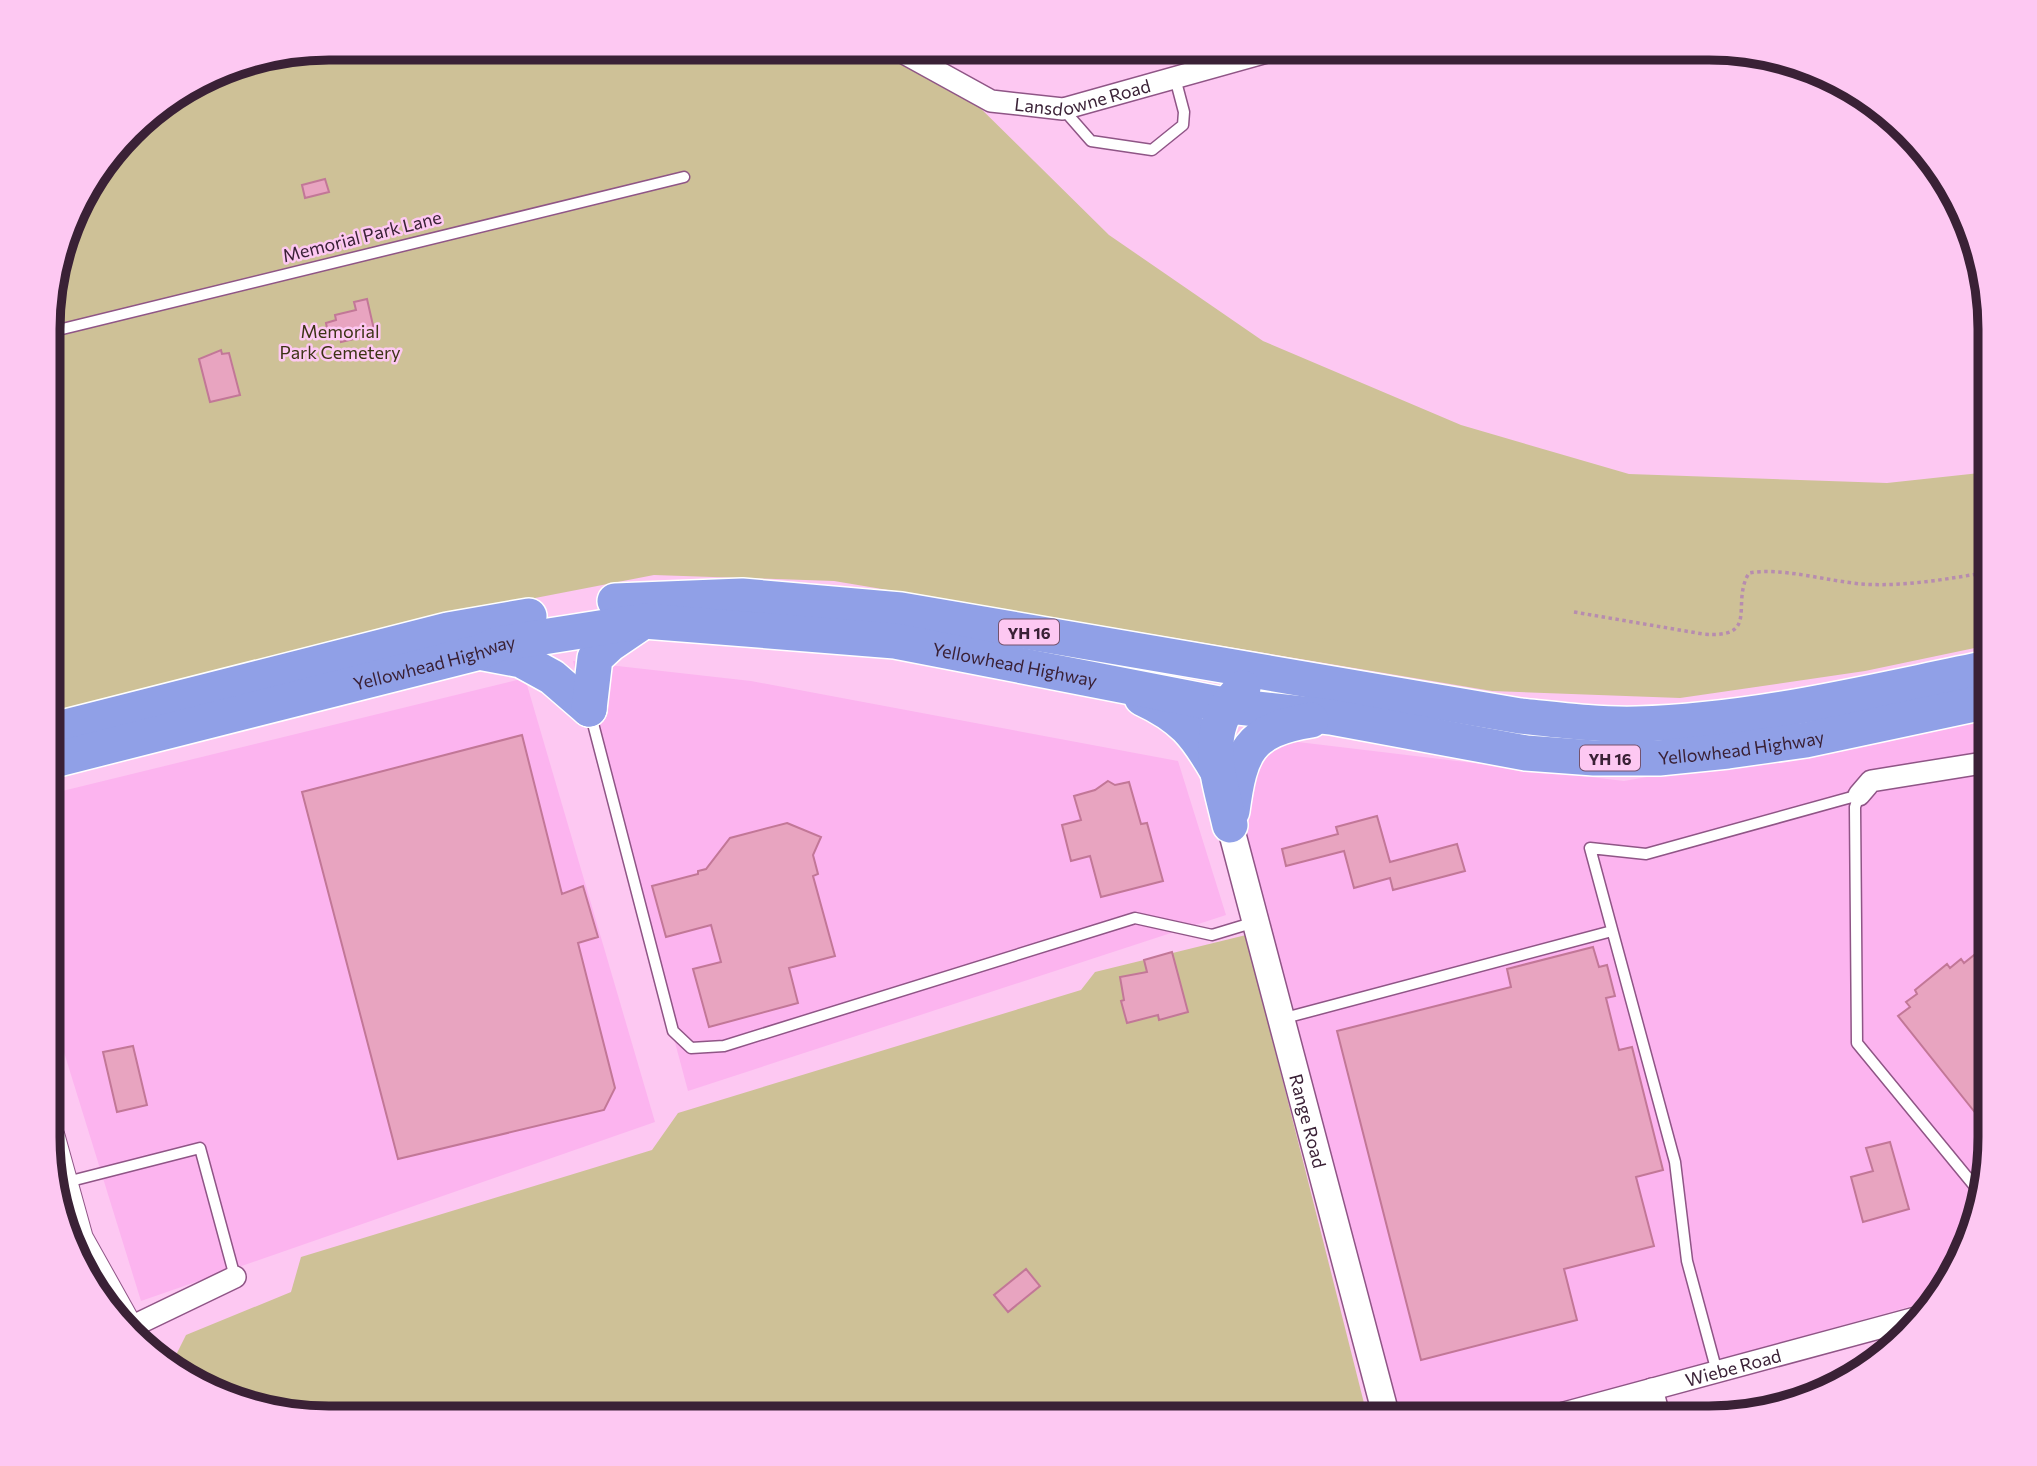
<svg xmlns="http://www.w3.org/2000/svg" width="2037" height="1466" font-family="Commissioner,sans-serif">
  <rect width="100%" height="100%" fill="#fdc8f2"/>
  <path fill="#fcb4ef" d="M573 661 751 681 1178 761 1226 915 688 1091Z
    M525 678 655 1122 141 1301 50 1007V794Z
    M1989 717V1155L1975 1228 1937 1299 1505 1419H1392L1238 813 1273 739 1624 781Z"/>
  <path fill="#cec197" d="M329 47H882L968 96 1109 235 1263 341 1461 425 1629 474 1887 483 1989 472V645L1865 671 1680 698 1492 691 834 581 654 575 421 620 70 713 50 712V293L76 204 143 117 221 69Z
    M1246 935 1368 1419 311 1418 238 1404 185 1375 175 1357 186 1335 291 1292 301 1257 652 1150 678 1113 1081 990 1095 972Z"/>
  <path fill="#e8a4c0" stroke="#c27797" stroke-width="2" d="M325 179 329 192 305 198 302 185Z
    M367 299 375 334 341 342 340 336 329 338 326 323 336 320 335 315 356 310 354 302Z
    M221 350 222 354 229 353 240 395 210 402 199 359Z
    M522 735 562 894 583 886 598 937 578 943 615 1088 604 1110 398 1159 302 792Z
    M1108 781 1115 785 1129 782 1141 824 1147 823 1163 881 1101 897 1090 856 1071 861 1062 825 1081 820 1074 796 1095 790Z
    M1377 816 1390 862 1457 844 1465 871 1393 890 1390 878 1354 888 1344 851 1286 866 1282 849 1338 834 1336 827Z
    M787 823 821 837 813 855 818 874 813 876 835 956 789 968 798 1003 709 1027 693 969 721 962 711 925 666 937 652 886 698 874V871L706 869 730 838Z
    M1989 943V1130L1898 1016 1910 1007 1906 1002 1917 994 1915 990 1947 964 1950 968 1961 959 1964 963Z
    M1593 947 1599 967 1607 965 1615 996 1606 998 1619 1050 1632 1047 1663 1170 1636 1177 1654 1246 1564 1269 1577 1320 1421 1360 1337 1031 1511 987 1507 969Z
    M1172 952 1188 1012 1159 1020 1158 1015 1127 1023 1121 1001 1124 1000 1120 977 1147 972 1144 960Z
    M133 1046 147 1105 117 1112 103 1052Z
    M1890 1142 1909 1209 1863 1222 1851 1177 1873 1171 1866 1148Z
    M1026 1269 1040 1286 1008 1312 994 1295Z"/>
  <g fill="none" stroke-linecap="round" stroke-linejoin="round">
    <g stroke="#8f5586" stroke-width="13">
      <path id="service" d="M1063 109 1091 141 1152 150 1183 125 1184 112 1175 78
        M50 332 684 177
        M590 712 673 1031 691 1048 724 1046 1135 918 1212 935 1255 922
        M1859 795 1855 807 1857 1043 1981 1194
        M1281 1019 1612 931
        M63 1183 200 1148 235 1277
        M1717 1372 1687 1261 1675 1162 1590 848 1646 854 1859 795"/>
    </g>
    <g stroke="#8f5586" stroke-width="24">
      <g id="minor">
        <path id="s1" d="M893 47 991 101 1063 109 1281 48"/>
        <path d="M1859 795 1871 781 1989 762"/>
        <path d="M129 1328 235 1277"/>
        <path d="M1652 1389 1660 1419"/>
        <path id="s2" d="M1542 1419 1923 1316"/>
      </g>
    </g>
    <g stroke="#8f5586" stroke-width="29">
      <g id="tertiary">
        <path id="s3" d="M1230 825 1387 1419"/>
      </g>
    </g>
    <g stroke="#8f5586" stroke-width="32">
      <path id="secondary" d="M50 1138 78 1239 125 1323"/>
    </g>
    <g stroke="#fff" stroke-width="38">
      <g id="trunk">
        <path d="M615 601 742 596 901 610 1520 716C1559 720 1598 725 1637 724 1756 721 1873 691 1989 668"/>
        <path d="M484 653 521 660 552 677 589 709"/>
        <path d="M1142 698C1183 717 1196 734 1218 772"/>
        <path d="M589 709 595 658 610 644 638 625"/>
        <path d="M50 731 448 630 529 616"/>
        <path id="s4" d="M50 761 480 652 498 644 644 621 895 641 1229 706 1331 717 1526 753 1594 758H1659L1728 751 1806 740 1989 701"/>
        <path d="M1232 811C1240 752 1248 730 1311 720"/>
        <path d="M1230 825C1219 776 1199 728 1243 688"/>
      </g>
    </g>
    <path stroke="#b78caf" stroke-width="3.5" stroke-dasharray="3.5 3.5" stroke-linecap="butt" d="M668 51 669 47
      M1574 612 1703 634C1761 639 1730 604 1749 573 1780 567 1828 581 1861 584 1904 587 1947 579 1989 572"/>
    <use href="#service" stroke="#fff" stroke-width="10"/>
    <use href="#minor" stroke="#fff" stroke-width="21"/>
    <use href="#tertiary" stroke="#fff" stroke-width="26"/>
    <use href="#secondary" stroke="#fff" stroke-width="30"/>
    <use href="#trunk" stroke="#90a0e7" stroke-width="35"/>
  </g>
  <g text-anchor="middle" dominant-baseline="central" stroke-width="5" stroke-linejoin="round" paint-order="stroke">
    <g fill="#fdc8f2" stroke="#74536e" stroke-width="2">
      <rect x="999" y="619.5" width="60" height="25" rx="5"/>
      <rect x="1580" y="745.5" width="60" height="25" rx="5"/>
    </g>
    <g font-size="16" font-weight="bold" fill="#3a2136">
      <text x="1029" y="632">YH 16</text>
      <text x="1610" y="758">YH 16</text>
    </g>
    <g font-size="18" fill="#3a2136" stroke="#fdc8f2">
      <text stroke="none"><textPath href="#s1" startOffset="205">Lansdowne Road</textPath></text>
      <text transform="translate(362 236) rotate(-14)">Memorial Park Lane</text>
      <text stroke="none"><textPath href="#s4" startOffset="397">Yellowhead Highway</textPath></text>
      <text stroke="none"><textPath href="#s4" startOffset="985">Yellowhead Highway</textPath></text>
      <text stroke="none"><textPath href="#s4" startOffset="1720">Yellowhead Highway</textPath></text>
      <text stroke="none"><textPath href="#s3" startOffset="306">Range Road</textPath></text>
      <text stroke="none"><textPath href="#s2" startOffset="198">Wiebe Road</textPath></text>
    </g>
    <g font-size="18" fill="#3c3315" stroke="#fdc8f2">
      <text x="340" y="331">Memorial<tspan x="340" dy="21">Park Cemetery</tspan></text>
    </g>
  </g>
  <path d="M0 0H2037V1466H0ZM329 60H1709A269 269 0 0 1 1978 329V1137A269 269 0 0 1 1709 1406H329A269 269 0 0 1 60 1137V329A269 269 0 0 1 329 60Z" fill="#fdc8f2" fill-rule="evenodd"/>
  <path fill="none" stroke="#3a2136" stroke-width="9" d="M329 60H1709A269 269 0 0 1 1978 329V1137A269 269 0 0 1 1709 1406H329A269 269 0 0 1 60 1137V329A269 269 0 0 1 329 60Z"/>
</svg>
